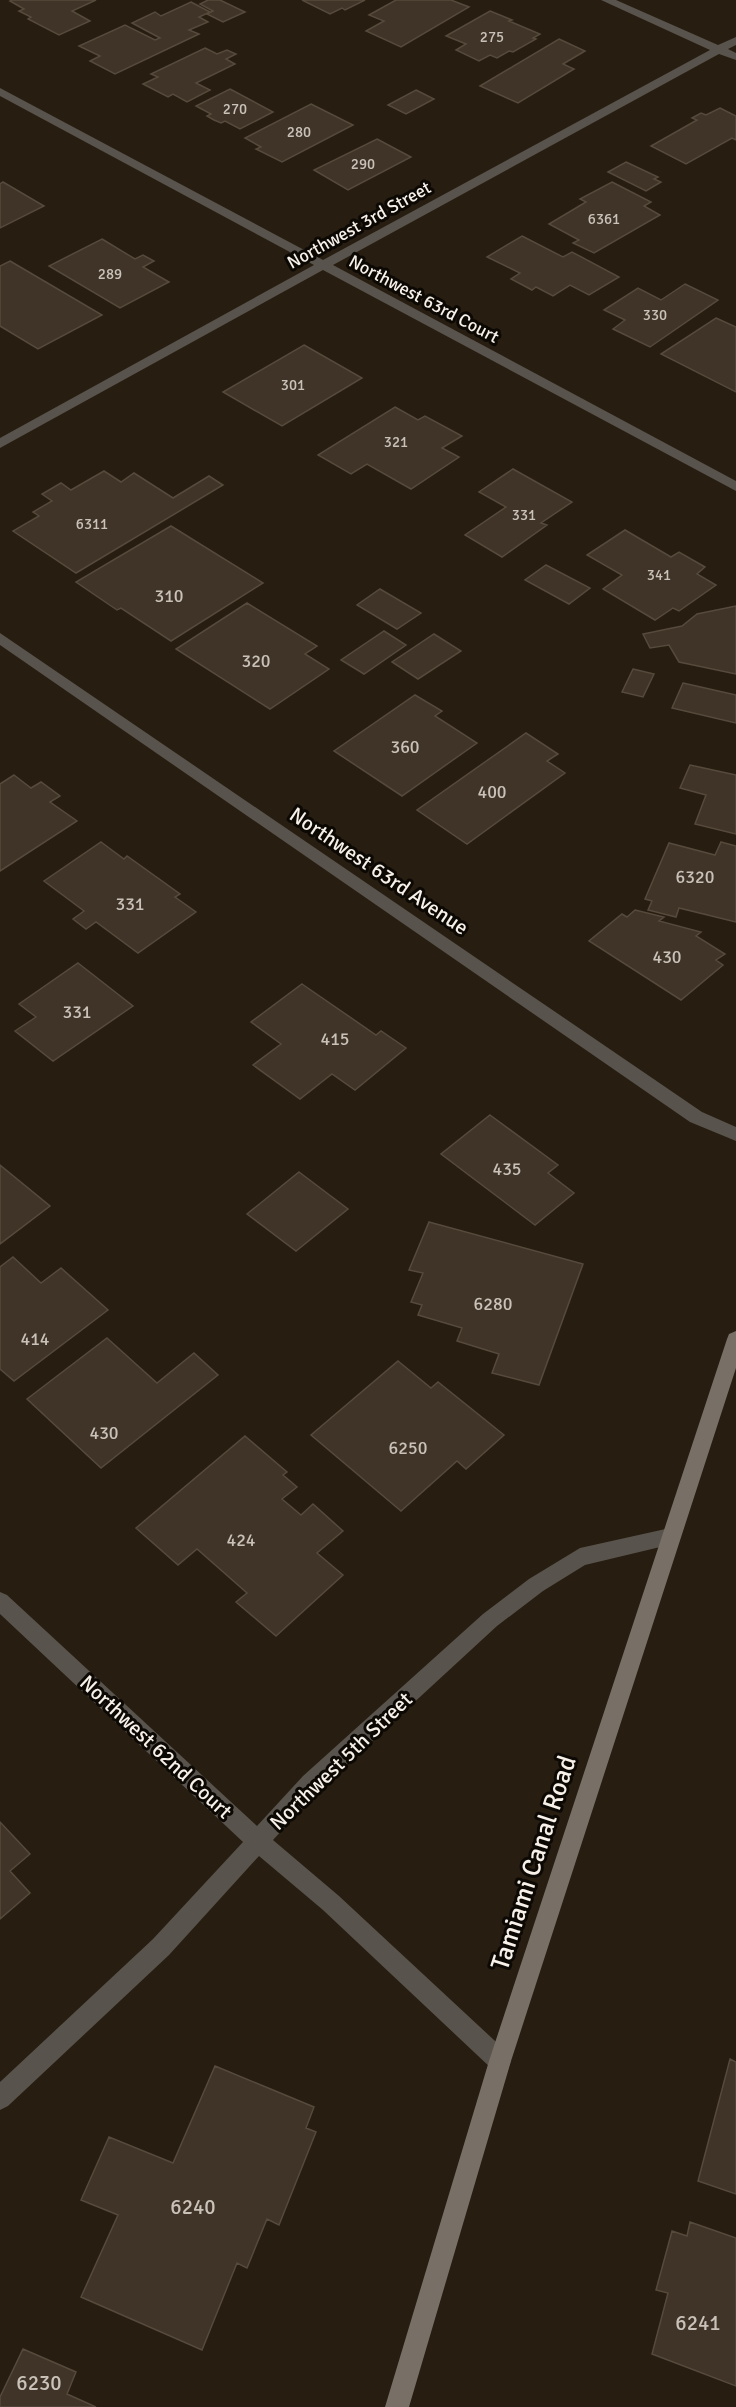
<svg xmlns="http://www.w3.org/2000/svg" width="736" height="2407" font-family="Signika,sans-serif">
  <rect width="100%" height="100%" fill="#271d11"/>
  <path fill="#3f3427" stroke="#564a3d" stroke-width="1.5" d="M12 0H96L72 11 90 21 59 35 28 19 31 17 19 11 24 9 10 1Z
    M208 0H220L245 12 223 22 207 14 213 11 200 4Z
    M302 0H365L345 10 342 8 330 14Z
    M396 0H451L469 7 401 47 366 31 384 21 369 15Z
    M191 2 210 12 199 17 208 22 189 30 199 34 115 74 90 61 100 56 79 46 125 25 155 40 160 38 132 23 155 12 161 16Z
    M490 11 512 20 509 21 540 34 533 38 536 39 513 52 509 51 497 58 490 55 479 61 456 50 466 44 446 36Z
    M559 39 585 51 563 64 574 69 518 103 480 86Z
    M205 48 217 54 227 50 236 54 226 59 235 64 196 83 210 90 187 102 173 94 168 97 143 84 158 77 151 74Z
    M230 89 273 112 240 129 225 121 221 123 214 120 207 116 211 114 196 106Z
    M416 90 434 99 406 114 388 105Z
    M311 104 353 125 282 162 256 149 261 147 245 138Z
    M720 108 736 116V140L732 138 686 164 651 146 697 120 692 118 701 113 706 115Z
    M377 139 411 157 348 190 314 170Z
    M626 162 658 177 654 179 661 182 646 191 608 172Z
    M3 182 44 206 0 228V184Z
    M612 182 651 202 644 206 660 215 594 253 573 243 579 240 549 224 586 202 580 199Z
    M522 236 563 257 572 252 619 277 589 295 570 285 553 296 536 287 532 290 511 279 520 273 487 257Z
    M102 239 135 259 143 255 154 261 143 267 169 282 120 308 49 266Z
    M10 261 102 315 38 349 0 326V266Z
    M685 284 718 300 650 347 613 329 625 320 604 310 638 288 661 300Z
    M716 318 736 327V392L661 354Z
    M304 345 362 378 282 426 223 392Z
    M395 407 418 420 425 416 462 436 442 448 459 457 411 489 367 464 351 474 318 455Z
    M513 469 572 502 541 523 547 525 502 557 465 535 506 507 479 492Z
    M104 471 121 482 134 473 173 498 209 476 223 485 76 573 13 531 39 516 33 512 52 501 42 494 61 483 71 490Z
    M171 526 263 583 171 641 121 608 117 610 76 582Z
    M625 530 671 557 679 552 705 567 697 574 716 585 679 611 673 608 655 620 603 589 622 575 587 555Z
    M546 565 590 588 569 604 525 580Z
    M380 589 421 613 397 629 357 605Z
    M247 603 317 646 305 654 329 669 270 709 176 649Z
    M736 606V674L679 662 669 645 650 648 643 634 682 626 697 614Z
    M384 631 406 645 364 674 341 660Z
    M434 634 461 651 418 679 392 662Z
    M633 669 654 674 643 697 622 692Z
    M683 683 736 695V723L672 708Z
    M415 695 442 711 435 716 477 743 402 796 334 751Z
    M526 733 558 754 547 761 565 773 467 844 417 810Z
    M690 765 736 775V834L695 824 706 795 680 788Z
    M14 775 31 788 41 782 60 796 50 802 77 821 0 871V784Z
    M101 842 124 859 127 856 180 894 175 897 196 912 138 953 96 922 86 929 73 919 84 911 44 881Z
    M721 842 736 846V922L679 908 676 917 648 910 652 901 645 899 669 843 715 855Z
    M635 910 664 917 659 921 701 932 696 936 725 954 716 960 723 965 681 1000 589 941 622 914 627 917Z
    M78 963 133 1006 53 1061 15 1031 36 1017 19 1004Z
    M302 984 376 1035 381 1031 406 1048 355 1090 332 1074 300 1099 253 1065 281 1044 251 1022Z
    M490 1115 558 1165 548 1173 574 1193 535 1225 441 1154Z
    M0 1165 50 1206 0 1244Z
    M299 1172 348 1209 296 1251 247 1214Z
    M429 1222 583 1264 539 1385 492 1373 499 1354 457 1341 462 1328 418 1315 422 1305 411 1302 423 1273 409 1270Z
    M13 1257 41 1283 61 1268 108 1310 14 1381 0 1369V1267Z
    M107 1338 157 1383 194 1353 218 1375 101 1468 27 1399Z
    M398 1361 431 1388 438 1382 504 1435 466 1469 457 1461 401 1511 311 1435Z
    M245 1436 287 1472 283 1475 297 1487 282 1499 301 1515 313 1504 343 1531 317 1553 343 1575 276 1636 236 1602 247 1593 197 1549 178 1565 136 1528Z
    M0 1822 30 1854 10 1871 30 1893 0 1919Z
    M730 2059 736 2062V2194L698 2181Z
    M215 2066 314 2107 306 2128 316 2132 279 2225 267 2219 247 2268 237 2263 202 2350 81 2297 118 2215 81 2200 109 2137 173 2163Z
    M690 2222 736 2238V2386L652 2354 668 2293 656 2290 672 2231 687 2236Z
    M23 2349 76 2372 67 2394 96 2407H0V2397Z"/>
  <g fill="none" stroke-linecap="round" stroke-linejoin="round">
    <path fill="#58534c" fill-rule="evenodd" d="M601 0H616L718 45 736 37V45L728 49 736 53V60L719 54 333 265 736 481V491L323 270 0 448V438L314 265 0 96V88L323 260 710 50Z
      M0 633 702 1112 736 1127V1141L690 1122 0 645Z
      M670 1528 677 1531 680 1537 677 1543 585 1565 543 1591 497 1626 319 1790 273 1840 339 1896 508 2053 511 2061 508 2069 500 2072 492 2069 323 1910 259 1856 169 1955 8 2106 0 2110V2082L153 1939 243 1842 0 1614V1592L7 1595 257 1826 303 1776 483 1614 529 1579 580 1548Z"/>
    <path fill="#786f66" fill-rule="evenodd" d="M736 1331V1368L511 2061 409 2407H385L489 2061 727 1339 729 1334Z"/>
  </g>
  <g text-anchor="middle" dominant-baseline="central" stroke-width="6" stroke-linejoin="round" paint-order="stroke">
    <g font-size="15" fill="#cac2b8">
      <text x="492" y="37">275</text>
      <text x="235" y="109">270</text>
      <text x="299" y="132">280</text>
      <text x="363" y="164">290</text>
      <text x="604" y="219">6361</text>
      <text x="110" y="274">289</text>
      <text x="655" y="315">330</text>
      <text x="293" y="385">301</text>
      <text x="396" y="442">321</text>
      <text x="524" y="515">331</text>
      <text x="92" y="524">6311</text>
      <text x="659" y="575">341</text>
    </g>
    <g font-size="18" fill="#f8f1e9" stroke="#0c0804">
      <text transform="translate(359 225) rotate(-29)">Northwest 3rd Street</text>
      <text transform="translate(424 299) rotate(28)">Northwest 63rd Court</text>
    </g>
    <g font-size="18" fill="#cac2b8">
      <text x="169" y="596">310</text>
      <text x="256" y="661">320</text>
      <text x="405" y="747">360</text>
      <text x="492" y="792">400</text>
      <text x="695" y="877">6320</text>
      <text x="130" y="904">331</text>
      <text x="667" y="957">430</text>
      <text x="77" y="1012">331</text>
      <text x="335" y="1039">415</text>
      <text x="507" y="1169">435</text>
      <text x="493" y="1304">6280</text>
      <text x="35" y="1339">414</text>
      <text x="104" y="1433">430</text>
      <text x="408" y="1448">6250</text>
      <text x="241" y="1540">424</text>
    </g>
    <g font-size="21" fill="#f8f1e9" stroke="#0c0804">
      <text transform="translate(379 871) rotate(34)">Northwest 63rd Avenue</text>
      <text transform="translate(156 1747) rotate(43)">Northwest 62nd Court</text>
      <text transform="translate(341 1761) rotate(-44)">Northwest 5th Street</text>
    </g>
    <g font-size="21" fill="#cac2b8">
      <text x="193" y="2207">6240</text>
      <text x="698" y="2323">6241</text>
      <text x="39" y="2383">6230</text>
    </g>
    <g font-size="26" fill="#f8f1e9" stroke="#0c0804">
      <text transform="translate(534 1863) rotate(-72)">Tamiami Canal Road</text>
    </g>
  </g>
</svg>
